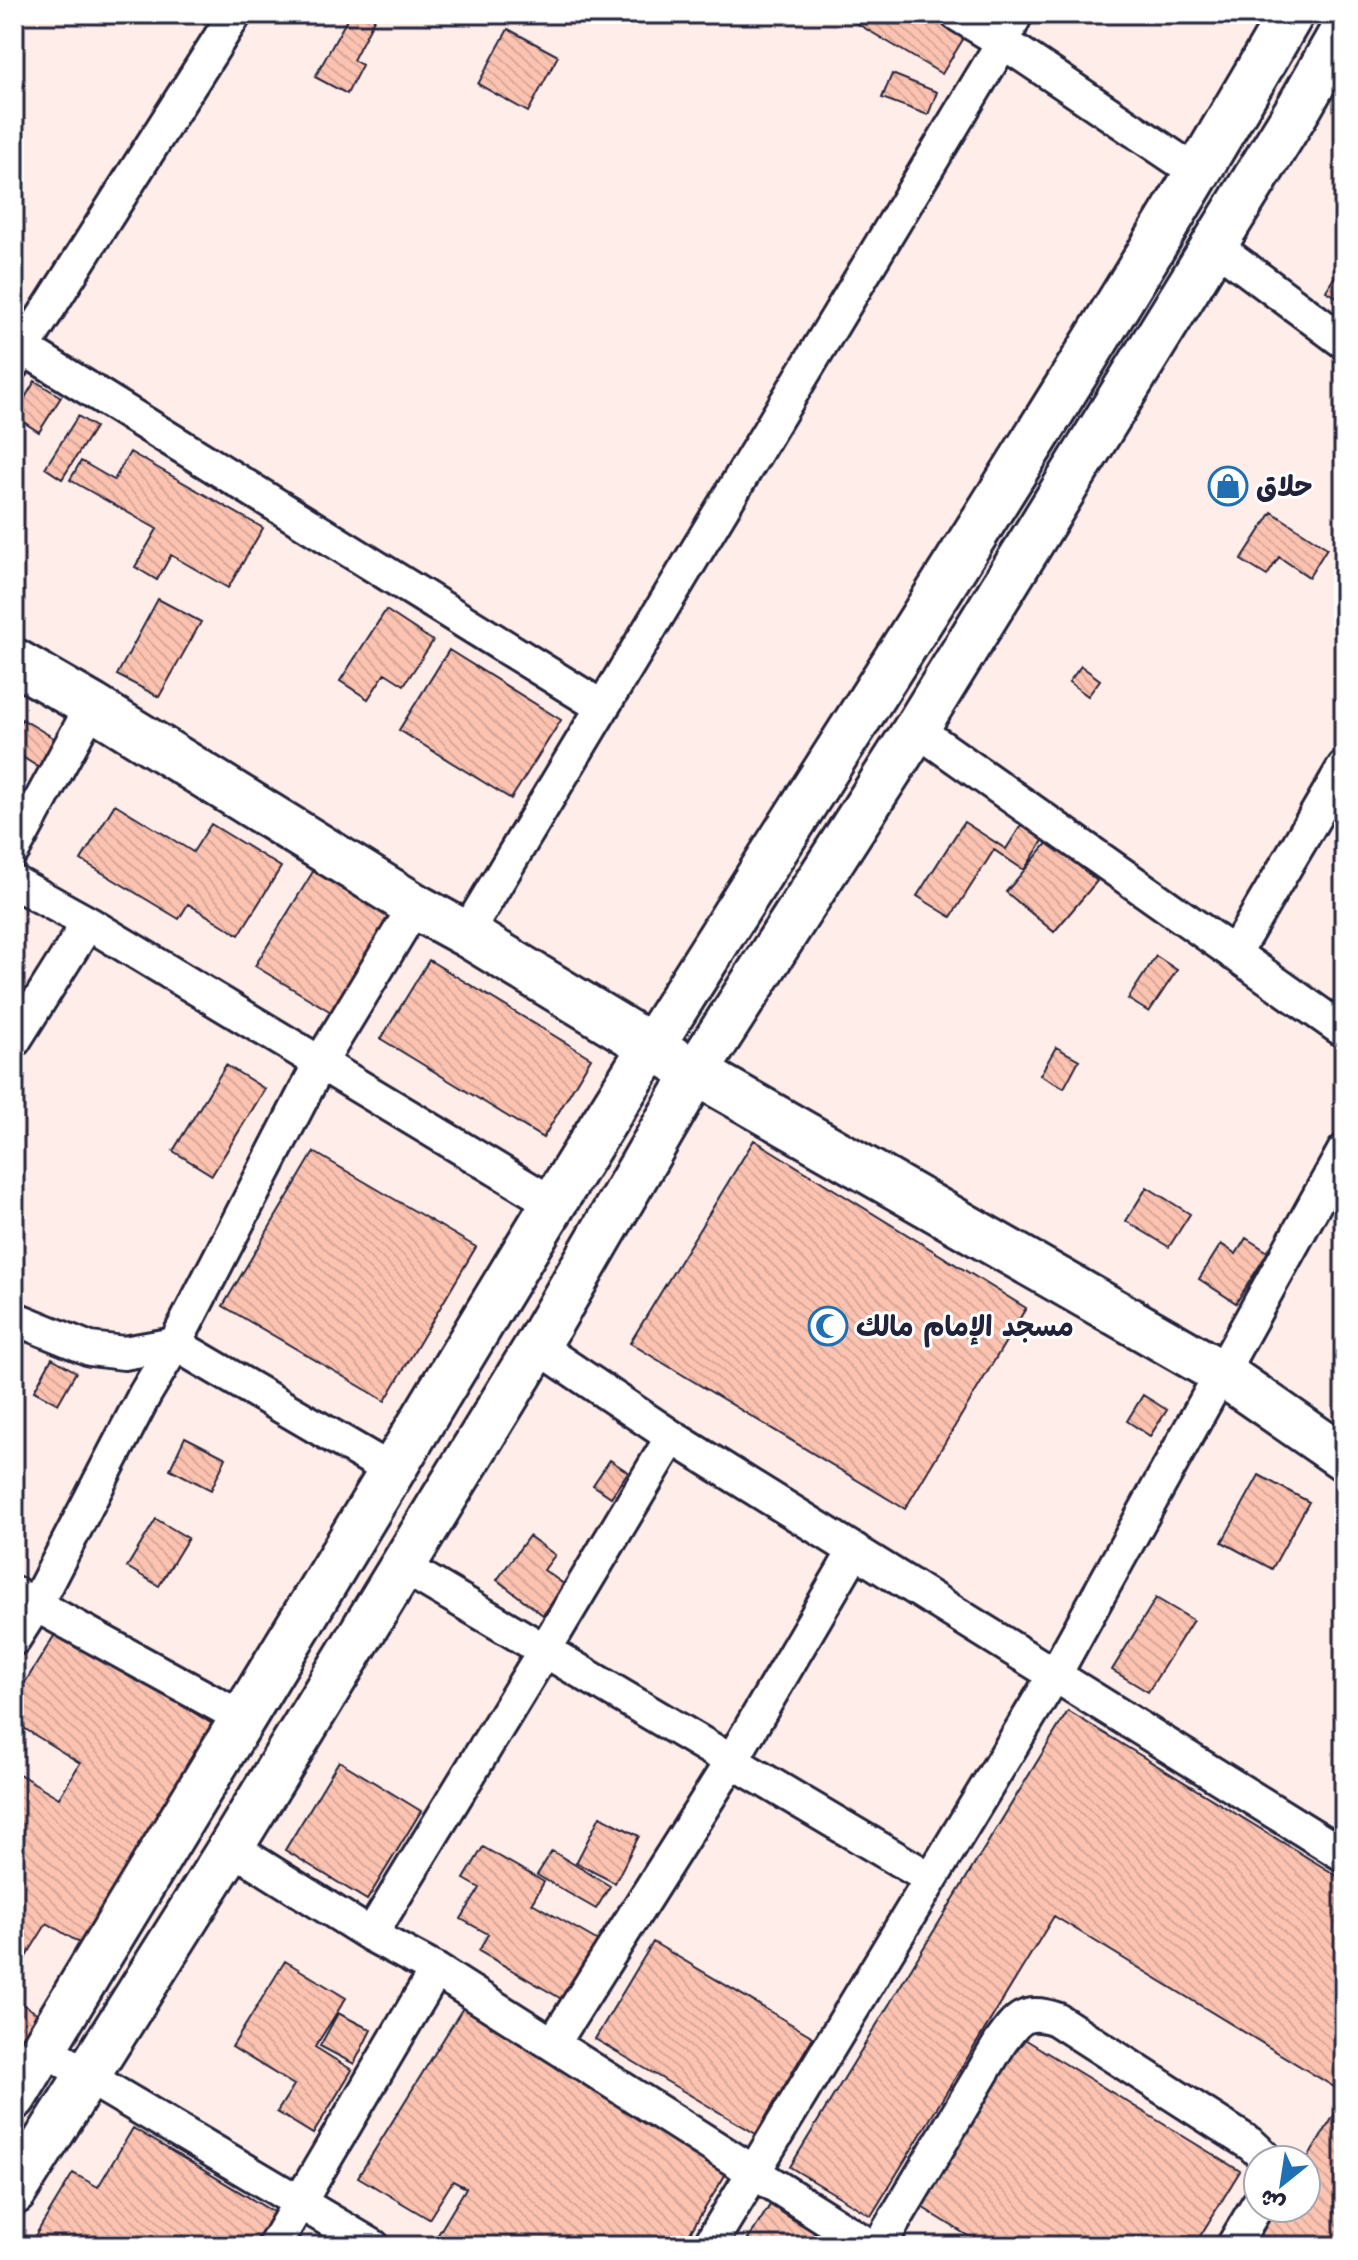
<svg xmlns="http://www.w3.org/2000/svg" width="1358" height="2260" font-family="'Shantell Sans','Playpen Sans Arabic',sans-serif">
  <defs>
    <pattern id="building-back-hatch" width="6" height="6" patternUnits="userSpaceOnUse" patternTransform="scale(2)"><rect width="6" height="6" fill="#fcc3b1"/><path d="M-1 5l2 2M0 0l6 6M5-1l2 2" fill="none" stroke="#d8a799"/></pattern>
  </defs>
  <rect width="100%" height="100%" fill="#feede8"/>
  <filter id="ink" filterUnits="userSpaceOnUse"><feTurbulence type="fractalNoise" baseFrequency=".0125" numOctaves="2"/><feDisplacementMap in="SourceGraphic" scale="16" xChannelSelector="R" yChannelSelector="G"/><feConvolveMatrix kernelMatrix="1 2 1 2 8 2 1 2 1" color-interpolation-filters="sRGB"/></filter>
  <g filter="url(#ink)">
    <path fill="url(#building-back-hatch)" stroke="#22223b" stroke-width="2" d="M350 14H377L353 60 362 65 347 94 315 77Z
      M841 14H940L968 31 942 74Z
      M508 29 558 56 528 112 478 84Z
      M892 74 937 92 928 115 882 98Z
      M1341 266 1344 267V301L1326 291Z
      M35 381 61 397 39 432 14 416Z
      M78 416 95 427 62 479 45 468Z
      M130 452 263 528 228 588 171 555 157 580 135 567 157 529 70 480 81 461 114 480Z
      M1272 512 1327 548 1309 577 1279 557 1267 576 1241 560Z
      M158 599 201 622 159 697 117 675Z
      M386 610 433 641 404 685 385 673 368 699 340 681Z
      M449 650 561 720 511 799 399 730Z
      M1081 666 1100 680 1088 696 1069 682Z
      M22 719 62 743 45 771 14 752V733Z
      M115 804 193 852 211 824 281 867 239 935 188 904 179 919 81 860Z
      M964 822 1006 849 1023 822 1046 836 1024 870 994 850 951 917 917 896Z
      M1049 841 1097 881 1054 932 1006 892Z
      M314 870 394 919 336 1015 255 966Z
      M1156 956 1177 970 1149 1012 1128 999Z
      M429 960 591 1058 543 1138 381 1039Z
      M1056 1047 1079 1060 1064 1088 1040 1075Z
      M226 1065 265 1089 212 1175 173 1151Z
      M754 1140 1026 1308 905 1509 630 1343Z
      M314 1152 476 1247 385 1401 223 1306Z
      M1147 1187 1190 1214 1169 1247 1126 1221Z
      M1246 1238 1268 1252 1236 1303 1199 1279 1221 1244 1236 1254Z
      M52 1358 76 1372 58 1404 34 1391Z
      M1143 1395 1167 1410 1150 1436 1127 1421Z
      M185 1437 226 1458 211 1490 170 1469Z
      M610 1460 628 1472 611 1497 593 1485Z
      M1259 1475 1309 1502 1272 1569 1222 1542Z
      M156 1519 188 1538 159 1586 127 1567Z
      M529 1536 555 1555 544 1570 565 1585 543 1615 497 1580Z
      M1156 1598 1193 1620 1148 1692 1112 1670Z
      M59 1628 217 1727 81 1944 47 1923 14 1976V1771L59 1798 80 1763 14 1722V1700Z
      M1068 1711 1344 1880V2093L1054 1916 871 2216 790 2167Z
      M339 1761 421 1811 367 1900 285 1850Z
      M600 1816 639 1836 615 1883 576 1863Z
      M483 1847 544 1882 532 1903 600 1942 565 2001 479 1951 488 1934 461 1919 480 1888 464 1879Z
      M552 1851 610 1886 596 1909 537 1875Z
      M653 1942 813 2037 756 2134 595 2039Z
      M285 1961 346 1998 315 2047 352 2070 313 2134 277 2112 294 2085 232 2047Z
      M14 1999 38 2014 21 2040 14 2036Z
      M464 2006 730 2167 682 2246H438L433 2243 466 2188 453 2181 429 2219 358 2177Z
      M338 2013 371 2030 354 2064 320 2046Z
      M1023 2038 1240 2171 1194 2246H984L920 2206Z
      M1344 2099V2246H1254L1277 2208H1306V2161Z
      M133 2128 280 2216 262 2246H29L73 2173 98 2187Z
      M770 2205 835 2246H744Z"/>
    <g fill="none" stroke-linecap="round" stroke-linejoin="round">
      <g stroke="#22223b" stroke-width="38">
        <path id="street" d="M957 14 1003 42 1199 174
          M1214 245 1344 342
          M23 348 602 707
          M14 363 235 14
          M916 729 1344 1031
          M14 849 92 706
          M14 882 88 923 554 1204
          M466 934 1003 42 1016 14
          M1234 954 1344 767
          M14 1041 88 923
          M14 1318 90 1349 124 1353 175 1344 392 1471
          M537 1346 672 1437 1344 1855
          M402 1566 931 1879
          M14 1593 244 1719
          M14 1639 35 1606 145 1394 175 1344 320 1063 415 906
          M231 1847 371 1935 436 1970 870 2246
          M371 1935 544 1651 672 1437
          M553 2044 731 1762 855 1550
          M44 2047 88 2077 373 2246
          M274 2246 436 1970
          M709 2246 1055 1674 1344 1151
          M879 2246 1000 2043C1017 2019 1025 2008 1056 2019L1252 2145 1268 2160
          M1233 2246 1258 2204"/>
      </g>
      <g stroke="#22223b" stroke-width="50">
        <path id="secondary" d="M14 661 92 706 415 906 466 934 652 1047 1223 1374 1344 1458
          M14 2097C195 1800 372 1500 554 1203 798 806 1058 418 1291 14
          M14 2192 231 1847 537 1346 696 1072 916 729 1300 106 1344 29"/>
      </g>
      <use href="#street" stroke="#fff" stroke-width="32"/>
      <use href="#secondary" stroke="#fff" stroke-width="44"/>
    </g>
  </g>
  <defs>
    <g id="shop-ring" transform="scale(2)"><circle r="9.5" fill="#fff" stroke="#1f6fb2" stroke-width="1.5"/><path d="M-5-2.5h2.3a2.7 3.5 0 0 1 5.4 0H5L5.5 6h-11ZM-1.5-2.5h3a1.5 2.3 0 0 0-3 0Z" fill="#1f6fb2"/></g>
    <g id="mosque-ring" transform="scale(2)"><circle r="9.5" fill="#fff" stroke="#1f6fb2" stroke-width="1.5"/><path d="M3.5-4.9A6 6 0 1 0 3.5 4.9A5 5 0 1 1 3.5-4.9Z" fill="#1f6fb2"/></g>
  </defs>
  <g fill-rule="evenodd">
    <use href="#shop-ring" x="1228" y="486"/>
    <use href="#mosque-ring" x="828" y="1326"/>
  </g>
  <g text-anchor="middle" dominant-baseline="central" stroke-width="6" stroke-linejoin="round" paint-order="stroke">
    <g font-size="28" font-weight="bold" fill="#22223b" stroke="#fff" text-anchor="start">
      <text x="1256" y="486">حلاق</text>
      <text x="856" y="1326">مسجد الإمام مالك</text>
    </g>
  </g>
  <rect width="1358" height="2260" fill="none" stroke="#fff" stroke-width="48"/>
  <rect x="24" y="24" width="1310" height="2212" fill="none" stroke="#22223b" stroke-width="3" filter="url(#ink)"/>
  <g transform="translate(1282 2184) rotate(210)"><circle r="38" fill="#ffffff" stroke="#a7a7b1" stroke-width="2"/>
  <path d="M0-6L14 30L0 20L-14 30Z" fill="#1f6fb2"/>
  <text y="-12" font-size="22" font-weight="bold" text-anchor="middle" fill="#22223b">ش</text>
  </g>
</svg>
